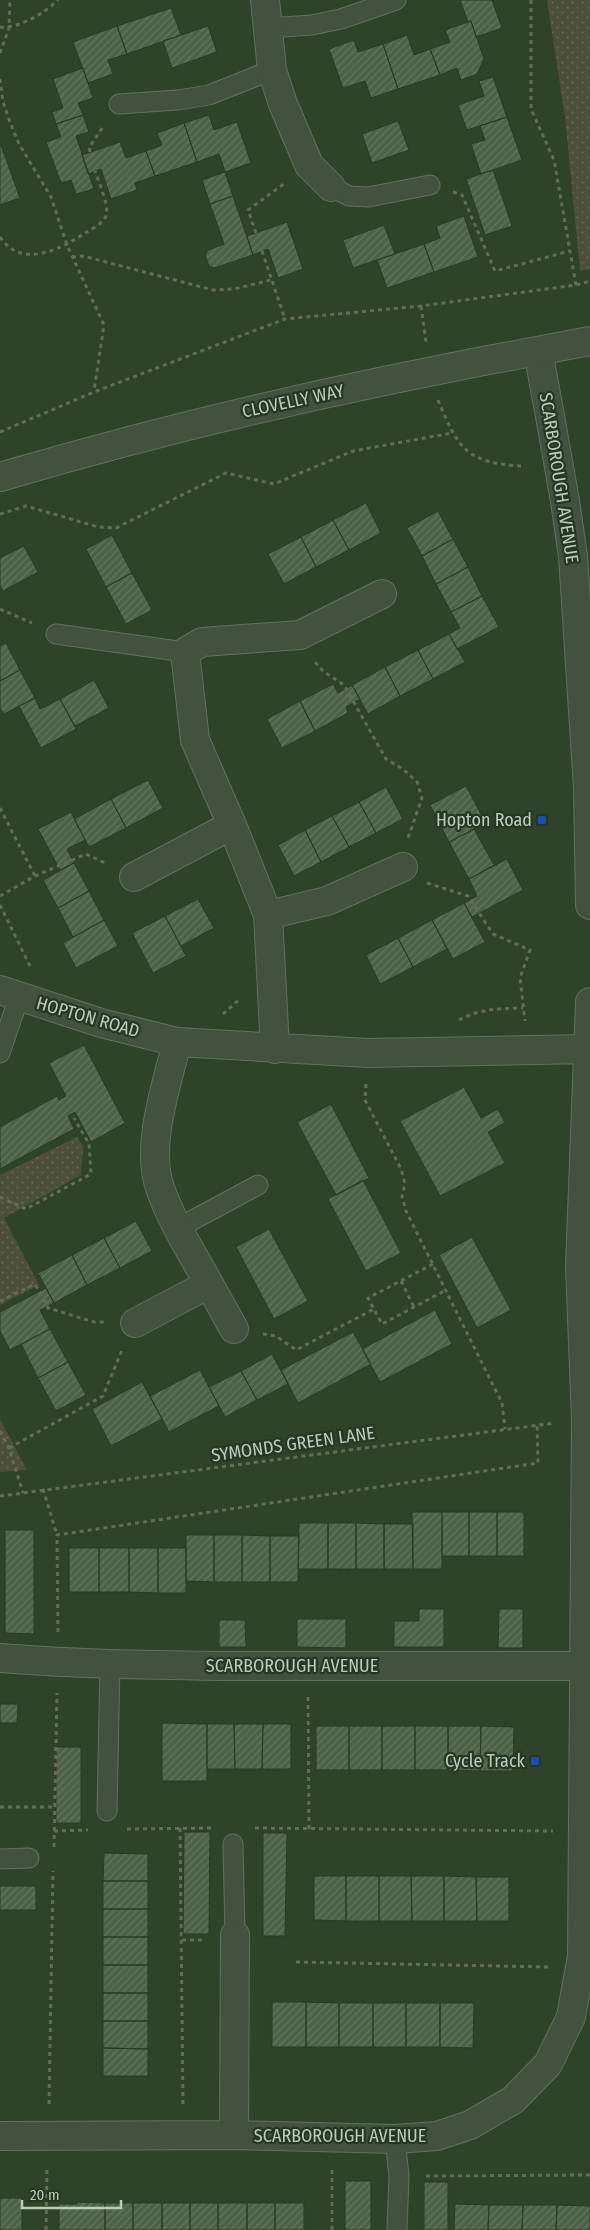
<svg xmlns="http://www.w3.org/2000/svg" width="590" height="2230" font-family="'Fira Sans Condensed',sans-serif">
  <defs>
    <pattern id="grass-dots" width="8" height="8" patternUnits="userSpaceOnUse" patternTransform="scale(1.25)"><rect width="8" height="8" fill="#4c4f39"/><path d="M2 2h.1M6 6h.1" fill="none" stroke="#646754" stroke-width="1.8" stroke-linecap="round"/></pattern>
    <pattern id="building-hatch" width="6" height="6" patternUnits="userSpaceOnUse" patternTransform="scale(1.25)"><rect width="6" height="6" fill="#4c6147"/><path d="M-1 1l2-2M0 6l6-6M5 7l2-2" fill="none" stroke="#647660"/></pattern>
  </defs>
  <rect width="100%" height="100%" fill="#2f422a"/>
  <path fill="url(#grass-dots)" d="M547 0H590V269L580 271 565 117Z
    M77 1137 83 1146 81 1175 4 1218 39 1285 0 1305V1175Z
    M0 1419 27 1470 0 1472Z"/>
  <path fill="url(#building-hatch)" stroke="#283925" d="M460 0H492L502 28 476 37 471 21 468 22Z
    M171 8 181 35 127 54 117 26Z
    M471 21 484 59 477 74 461 80 457 68 440 75 430 49 450 42 445 30Z
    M117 26 127 54 108 60 113 74 88 83 73 42Z
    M208 26 217 52 172 68 163 41Z
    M407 35 414 55 430 49 440 75 398 89 383 44Z
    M354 40 358 52 383 44 398 89 371 98 365 81 343 88 329 49Z
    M83 68 93 98 78 103 83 115 56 124 52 112 63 108 53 79Z
    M493 77 507 117 467 130 458 105 484 96 479 81Z
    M83 115 89 132 76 136 94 189 76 194 71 180 61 183 46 142 61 137 56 124Z
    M209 115 214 130 237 122 251 163 225 172 219 154 197 162 184 123Z
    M507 117 522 160 481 174 471 144 485 140 480 126Z
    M398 121 409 150 372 163 362 134Z
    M184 123 197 162 155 176 146 151 162 145 157 133Z
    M0 142 20 198 0 205Z
    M120 142 126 158 146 151 155 176 135 183 137 190 111 199 101 169 88 174 82 155Z
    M493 170 512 226 485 235 466 179Z
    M225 172 233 196 210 204 202 180Z
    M233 196 253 255 214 268 209 266 205 255 208 250 224 244 210 204Z
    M464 216 478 257 434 272 424 244 440 238 436 226Z
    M287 222 303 269 278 278 268 249 253 255 247 236Z
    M384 225 395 254 353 268 343 240Z
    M424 244 434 272 387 288 377 260Z
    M366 503 381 533 349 550 333 520Z
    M438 511 453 539 422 556 407 528Z
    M333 520 349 550 316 567 301 537Z
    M112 535 132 573 106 587 86 549Z
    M301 537 316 567 284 584 268 554Z
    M453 539 468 567 436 584 422 556Z
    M24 546 38 572 3 591 0 585V558Z
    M468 567 482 596 451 612 436 584Z
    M132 573 152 610 126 624 106 587Z
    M482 596 499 627 457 649 449 634 460 628 451 612Z
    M449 634 465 662 433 679 418 650Z
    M6 643 20 670 0 681V646Z
    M418 650 433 679 400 696 385 667Z
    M385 667 400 696 368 714 352 685Z
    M20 670 35 698 4 714 0 708V681Z
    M94 680 109 708 75 726 60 699Z
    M333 684 338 693 352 685 360 699 346 707 348 713 315 731 300 701Z
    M35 698 40 709 60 699 76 729 41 748 19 706Z
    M300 701 315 731 282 748 267 719Z
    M148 780 163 808 126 828 111 799Z
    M466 786 486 823 449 842 430 805Z
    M386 787 403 819 376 833 359 802Z
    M111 799 126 828 89 847 74 819Z
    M359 802 376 833 349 847 332 816Z
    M71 812 85 840 67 849 74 863 60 870 38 829Z
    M332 816 349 847 321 862 305 830Z
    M474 829 494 865 469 879 449 842Z
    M305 830 321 862 294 876 278 845Z
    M507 859 523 890 472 917 464 903 477 896 469 879Z
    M74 863 89 891 58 908 43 880Z
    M89 891 104 920 73 937 58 908Z
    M198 899 214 928 181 946 165 916Z
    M464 903 485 942 453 959 432 920Z
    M165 916 186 956 153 973 132 933Z
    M104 920 118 946 76 968 63 943Z
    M432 920 447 949 413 967 398 938Z
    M398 938 413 967 380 984 366 955Z
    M84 1045 125 1123 91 1142 75 1112 68 1116 74 1129 0 1169V1127L57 1096 59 1100 66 1096 49 1063Z
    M464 1087 481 1118 498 1109 505 1123 488 1132 505 1163 440 1196 400 1121Z
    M331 1104 369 1178 336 1195 297 1122Z
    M363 1180 401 1253 366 1271 328 1199Z
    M136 1221 152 1251 120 1268 104 1238Z
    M269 1229 308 1301 274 1319 236 1247Z
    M472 1237 511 1310 477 1328 439 1255Z
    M104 1238 120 1268 87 1285 72 1255Z
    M72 1255 87 1285 54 1303 38 1273Z
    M46 1288 54 1303 40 1310 50 1329 10 1350 0 1331V1312Z
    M435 1310 452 1344 380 1382 362 1349Z
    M50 1329 68 1362 38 1378 21 1344Z
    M353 1332 371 1364 298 1403 281 1370Z
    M272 1354 288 1384 257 1400 241 1371Z
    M68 1362 86 1395 56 1411 38 1378Z
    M200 1370 219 1406 169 1432 150 1396Z
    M241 1371 257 1400 225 1417 209 1387Z
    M142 1382 162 1419 111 1446 92 1409Z
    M412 1512H442V1569H413Z
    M442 1512H469V1556H442Z
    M469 1512H497V1556H469Z
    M497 1512H524V1556H497Z
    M299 1523H328V1569H298Z
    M328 1523H356V1569H328Z
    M356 1523 384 1524V1569H356Z
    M384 1524H413V1569H384Z
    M5 1530H34V1634L5 1633Z
    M186 1535H214V1582L186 1581Z
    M214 1535H242V1582H214Z
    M242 1535 270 1536V1582H242Z
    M270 1536H299L298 1582H270Z
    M69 1548H99V1592H69Z
    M99 1548H129V1592H99Z
    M129 1548H158V1593L129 1592Z
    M158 1548H186V1593H158Z
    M419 1609H444V1647H394V1621H419Z
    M499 1609H523V1648H498Z
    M297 1619H346V1648L297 1647Z
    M219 1620H245L246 1647H219Z
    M0 1704H18L17 1723H0Z
    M162 1723 207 1724V1781H162Z
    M207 1724H234L235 1769H207Z
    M234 1724H263L262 1769H235Z
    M263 1724H291V1769H262Z
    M316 1726H349V1770H316Z
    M349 1726H382V1770H349Z
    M382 1726H415V1770H382Z
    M415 1726H448V1770H415Z
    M448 1726H481L480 1771 448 1770Z
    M481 1726 514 1727 513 1771H480Z
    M56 1747H81V1823H56Z
    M184 1832H210L209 1934H183Z
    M263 1833H287L285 1936H263Z
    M104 1853 148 1854V1881H103Z
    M314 1876H346V1921L314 1920Z
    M346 1876H379V1921H346Z
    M379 1876H411L412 1921H379Z
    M411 1876H444V1921H412Z
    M444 1876 476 1877 477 1921H444Z
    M476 1877H509V1921H477Z
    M103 1881H148V1909H103Z
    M0 1886H36V1910H0Z
    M103 1909H148V1937H103Z
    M103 1937H148V1965H103Z
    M103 1965H148V1993H103Z
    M103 1993H148V2021H103Z
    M272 2002H306V2047H272Z
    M306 2002 339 2003V2047H306Z
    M339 2003H373V2047H339Z
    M373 2003H406V2047H373Z
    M406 2003H440V2047H406Z
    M440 2003H474L473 2048 440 2047Z
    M103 2021H148V2049L103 2048Z
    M103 2048 148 2049V2076H103Z
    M345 2181H371V2230H345Z
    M424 2182H448V2230H424Z
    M0 2198H22V2230H0Z
    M77 2202 105 2203V2230H59V2204H77Z
    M105 2203H133V2230H105Z
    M133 2203H162V2230H133Z
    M162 2203H190V2230H162Z
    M190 2203H218V2230H190Z
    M218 2203H247V2230H218Z
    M247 2203H275V2230H247Z
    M275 2203H304V2230H275Z
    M455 2204 489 2205 488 2230H454Z
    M489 2205H523L522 2230H488Z
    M523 2205H557L556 2230H522Z
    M557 2205 590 2206V2230H556Z"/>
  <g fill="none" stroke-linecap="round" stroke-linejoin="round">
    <g stroke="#627260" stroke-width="21">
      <path id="service" d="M268 28 312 25 341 19 396 0
        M119 104 178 100 209 95 272 70
        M331 187 349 196 368 197 430 185
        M56 634 185 652
        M0 1053 19 997
        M178 1228 258 1185
        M107 1811 110 1664
        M233 1844 235 1935
        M0 1859 29 1858
        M395 2139 399 2176 397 2230"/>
    </g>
    <g stroke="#627260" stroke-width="30">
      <path id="minor" d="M265 0 272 70 283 104 309 165 331 187
        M538 351 550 416
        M565 501 573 556 588 788 590 905
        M134 877 232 825
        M268 915 327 901 403 867
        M0 990 101 1023 177 1042 368 1053 587 1049
        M275 1049 268 915 232 825 195 740 185 652 202 642 300 635 382 594
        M209 1284 234 1329
        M135 1323 209 1284C192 1253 172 1222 160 1188 145 1146 167 1084 177 1042
        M0 1658C73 1664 146 1665 220 1666 341 1667 462 1667 584 1666
        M234 2135 235 1935
        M0 2136 234 2135 395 2139 437 2136 470 2125 513 2100 548 2064 571 2017 582 1956 586 1420 580 1267 590 1002"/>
    </g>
    <g stroke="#627260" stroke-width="30">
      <path id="tertiary" d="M473 363 590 341
        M0 477C129 439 258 407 389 380"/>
    </g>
    <path stroke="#656d59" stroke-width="3" stroke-dasharray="4 4" stroke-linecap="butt" d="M531 0V109L554 160 576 285
      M0 27C18 29 45 13 58 0
      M0 53 9 28 10 0
      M0 79 3 102 10 122 19 144 51 197 67 245 104 325 94 391
      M90 152 89 148 104 125
      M453 192 462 195 495 271 570 251
      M256 233 248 210 285 183
      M0 237C21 269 60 250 85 233 92 229 102 224 106 216 110 207 98 181 95 171
      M262 251 285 319
      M72 257 83 256 213 290 234 289 271 280
      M421 306 426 342
      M438 400C458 448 466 463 521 466
      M0 432 94 392 285 319 421 306 576 285 590 281
      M0 514 26 506 98 527 116 528 226 473 274 484 353 451 452 433
      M0 609 32 623
      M315 662 323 671 344 685 386 759 403 769 417 782 422 798 408 838
      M0 808 35 876
      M427 883 468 896 493 934 530 950 520 978 525 1021
      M0 896 35 876 86 854 107 864
      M0 905 30 966
      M223 1014 241 998
      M459 1020C482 1008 498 1009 523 1008
      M366 1084 365 1100 401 1169 405 1184 402 1196 406 1211 502 1403 505 1429
      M0 1197 26 1209 91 1174 89 1144 74 1118
      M433 1264 368 1298 382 1324 446 1290
      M401 1281 414 1307
      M0 1301 35 1284 48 1308 94 1322H106
      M263 1334 276 1336 296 1350 374 1309
      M0 1431 9 1448 23 1493
      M9 1448 103 1396 122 1350
      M43 1489 57 1535
      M0 1496 555 1423
      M58 1632 57 1535 538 1463 537 1424
      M308 1697 309 1829
      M0 1807H55
      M180 1828 183 2105
      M255 1828 553 1831
      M127 1829 213 1828
      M54 1831 88 1830
      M54 1847 57 1693
      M182 1940H204
      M296 1962 550 1967
      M49 2104 53 1871
      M426 2176 590 2175
      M46 2230 47 2166
      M332 2230V2167"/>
    <use href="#service" stroke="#42523e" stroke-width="19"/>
    <use href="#minor" stroke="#42523e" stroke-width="28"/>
    <use href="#tertiary" stroke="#42523e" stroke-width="28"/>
    <g stroke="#627260" stroke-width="30" stroke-linecap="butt">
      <path id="minor-bridge" d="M550 416 565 501"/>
    </g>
    <g stroke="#627260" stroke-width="30" stroke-linecap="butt">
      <path id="tertiary-bridge" d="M389 380 473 363"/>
    </g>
    <use href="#minor-bridge" stroke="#42523e" stroke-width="28"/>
    <use href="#tertiary-bridge" stroke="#42523e" stroke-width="28"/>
  </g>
  <g fill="#1a4fb4" stroke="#263723" stroke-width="2">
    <rect x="537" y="815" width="10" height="10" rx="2.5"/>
    <rect x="530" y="1756" width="10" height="10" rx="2.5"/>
  </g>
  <g text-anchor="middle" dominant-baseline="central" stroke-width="4.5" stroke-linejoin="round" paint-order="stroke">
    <g font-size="18" fill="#becbbc" stroke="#263723">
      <text transform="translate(293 401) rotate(-12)">CLOVELLY WAY</text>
      <text transform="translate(559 478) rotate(81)">SCARBOROUGH AVENUE</text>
      <text transform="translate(88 1017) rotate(16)">HOPTON ROAD</text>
      <text transform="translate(293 1444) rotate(-8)">SYMONDS GREEN LANE</text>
      <text x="292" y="1666">SCARBOROUGH AVENUE</text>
      <text x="340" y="2136">SCARBOROUGH AVENUE</text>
    </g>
    <g font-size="18" fill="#becbbc" stroke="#263723" text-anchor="end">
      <text x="532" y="820">Hopton Road</text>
      <text x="525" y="1761">Cycle Track</text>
    </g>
  </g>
  <path d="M22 2200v8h99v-8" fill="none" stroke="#becbbc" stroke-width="2.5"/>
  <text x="30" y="2200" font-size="15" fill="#becbbc" stroke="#263723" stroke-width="4" paint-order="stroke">20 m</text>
</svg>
